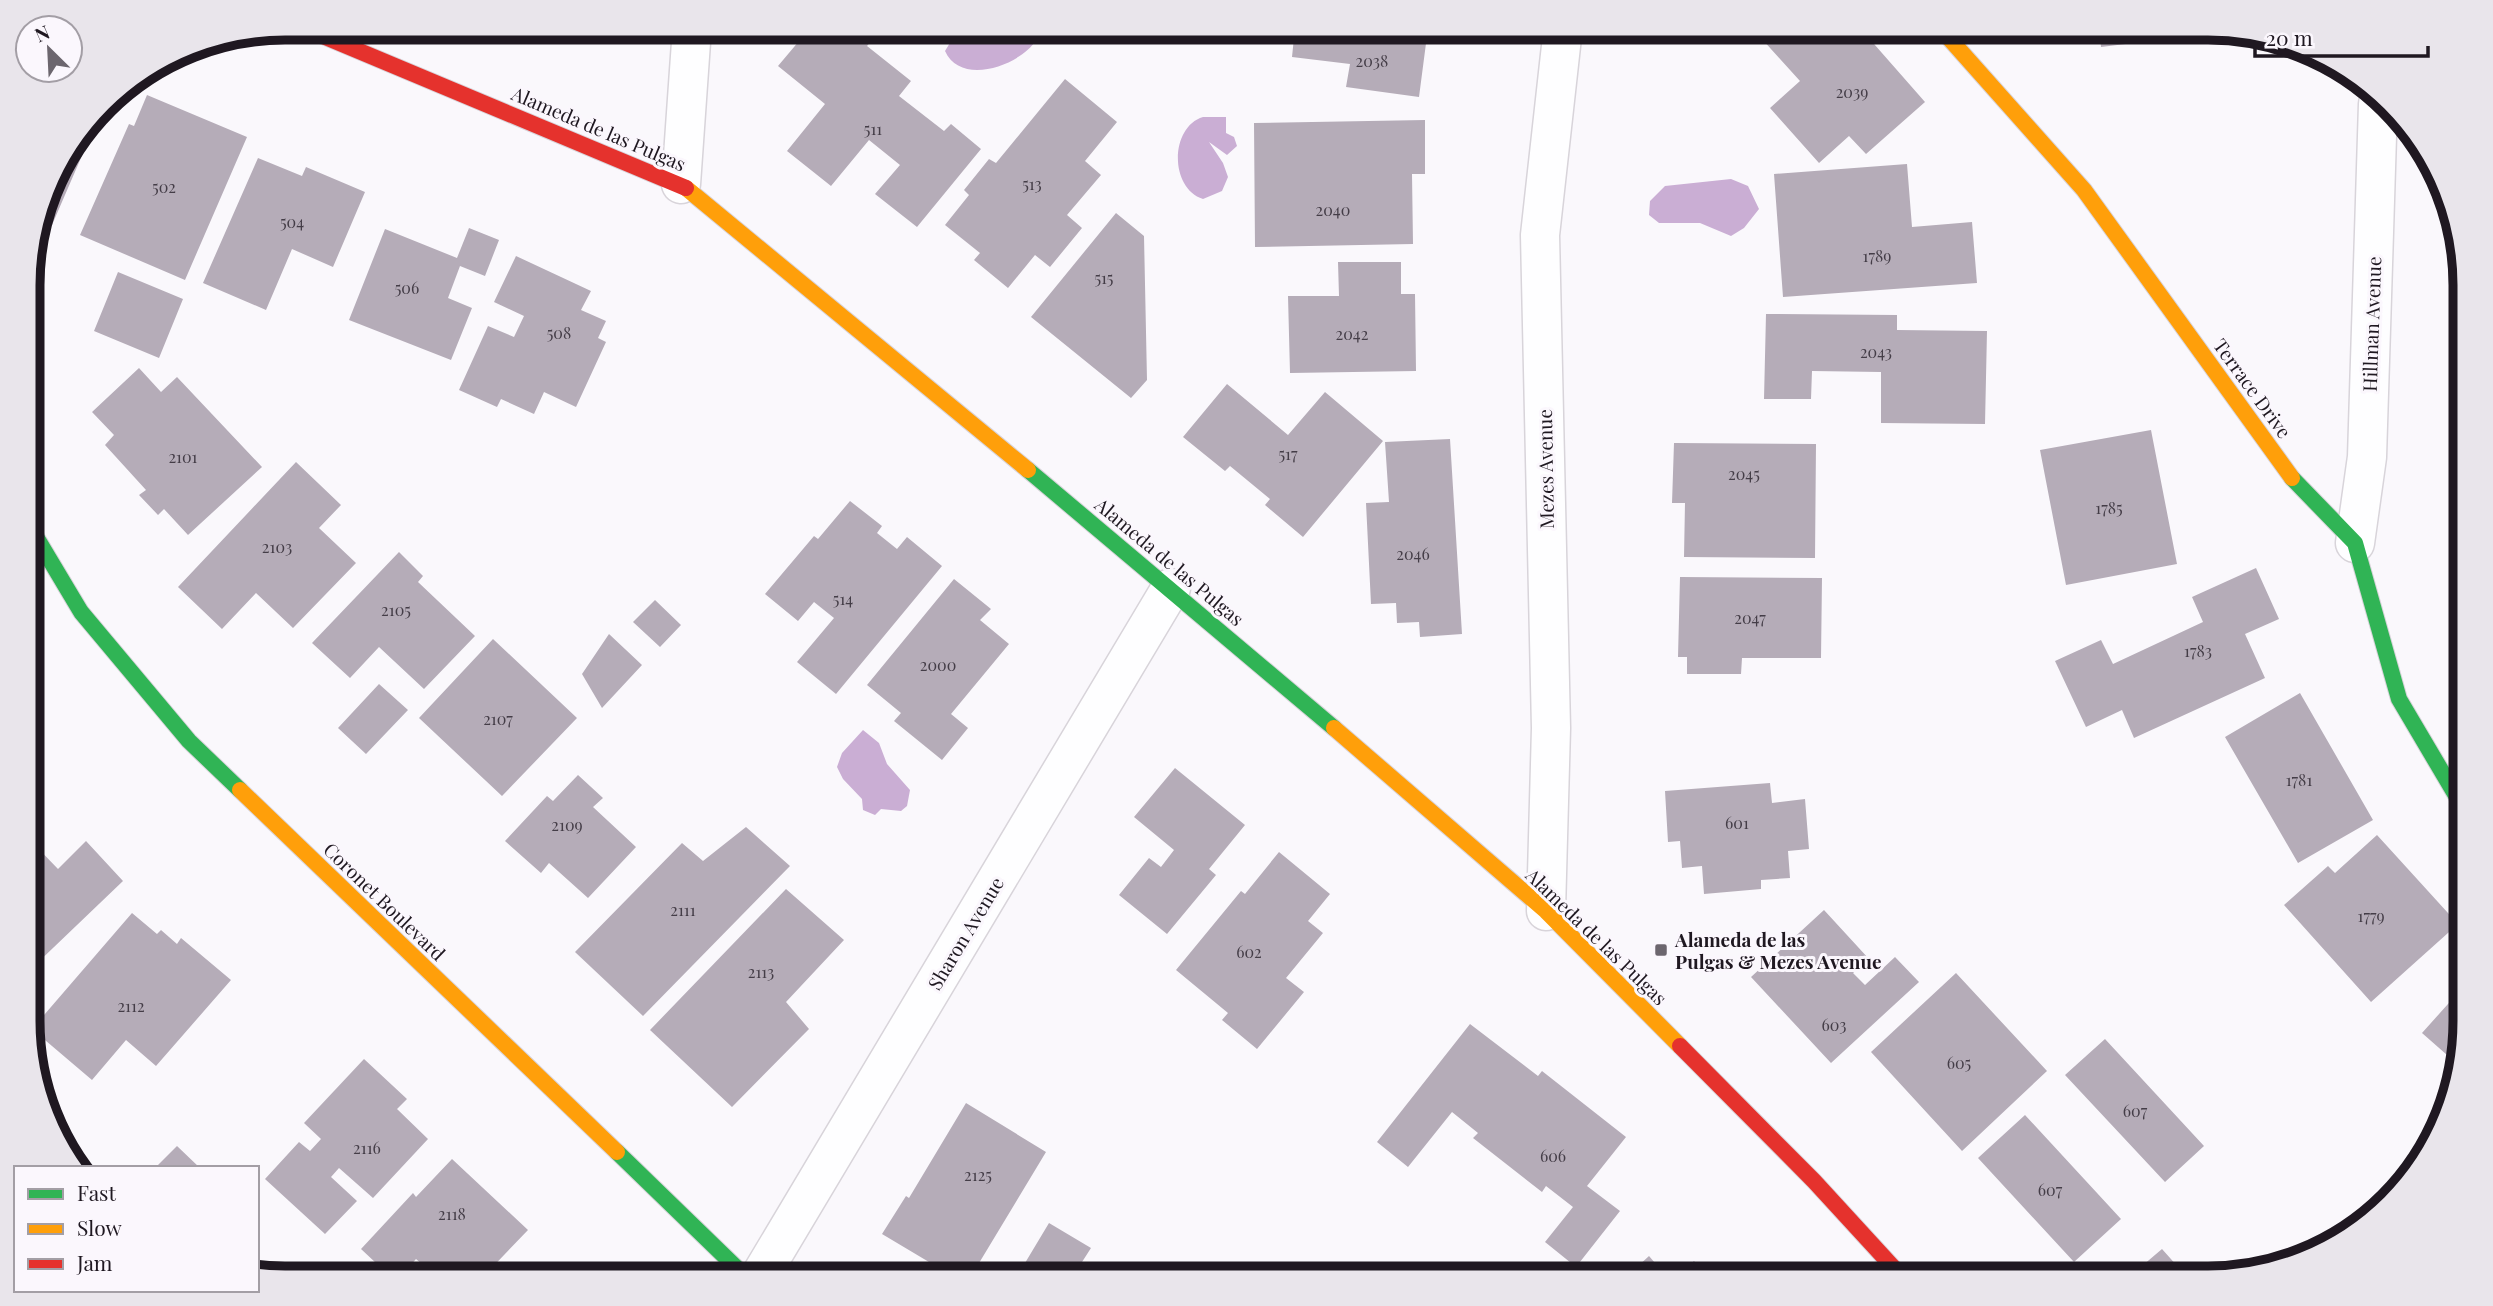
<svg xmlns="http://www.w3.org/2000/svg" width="2493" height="1306" font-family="'Playfair Display',serif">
  <rect width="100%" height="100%" fill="#faf8fc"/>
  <path fill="#caaed4" d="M966 28H1032L1036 40C1021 65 961 87 945 51L956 33Z
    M1203 117H1226V133L1234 137 1237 146 1227 155 1209 142 1223 163 1228 177 1222 191 1203 199C1169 188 1170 127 1203 117Z
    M1731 179 1748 186 1759 209 1744 228 1731 236 1700 223H1659L1649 215 1650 201 1665 186Z
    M863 730 879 743 887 764 910 790 907 806 901 811 881 809 875 815 863 810 862 799 843 779 837 767 842 753Z"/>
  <path fill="#b5acb8" d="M810 28H882L867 46 911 81 899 96 944 131 951 124 981 149 917 227 875 194 900 165 869 140 831 186 787 151 825 104 778 66Z
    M1295 28H1428L1419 97 1346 87 1350 64 1292 57Z
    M1752 28H1860L1925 102 1866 154 1849 136 1819 163 1770 108 1800 81Z
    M2099 28H2198L2199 35 2101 47Z
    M1065 79 1117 122 1085 161 1101 175 1067 215 1082 228 1050 267 1035 255 1008 288 974 260 980 253 945 225 969 195 964 190 989 159 996 163Z
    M147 95 247 137 185 280 80 235 129 124 134 126Z
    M1425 120V174H1412L1413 244 1255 247 1254 123Z
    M88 128 93 130 52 225 41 221 55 171Z
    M258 158 302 176 306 167 365 192 333 267 292 249 266 310 203 283Z
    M1907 164 1912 227 1972 222 1977 283 1783 297 1774 174Z
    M1116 213 1144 236 1147 380 1131 398 1031 317Z
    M469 228 499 240 485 276 460 266 448 298 472 308 451 360 349 320 385 229 457 258Z
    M516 256 591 291 581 310 606 321 598 338 606 342 576 407 544 392 534 414 501 399 497 407 459 390 488 326 514 337 524 316 494 302Z
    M1338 262H1401V294H1415L1416 371 1290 373 1288 296H1339Z
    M118 272 183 299 159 358 94 331Z
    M1766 314 1897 315V330L1987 331 1985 424 1881 423V372L1812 371 1811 399H1764Z
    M139 368 161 392 177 377 262 467 188 535 164 509 158 515 139 495 146 490 105 445 114 435 92 412Z
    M1227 384 1288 435 1325 392 1383 441 1303 537 1265 505 1270 499 1230 466 1225 471 1183 437Z
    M2151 430 2177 564 2066 585 2040 450Z
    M1450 439 1462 634 1420 637 1419 622 1397 623 1396 603 1371 604 1366 503 1389 502 1385 442Z
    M1674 443 1816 444 1815 558 1684 557 1685 503H1672Z
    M296 462 341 505 319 528 356 563 293 628 256 593 222 629 178 587Z
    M850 501 882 526 877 533 897 549 907 537 942 566 836 694 797 662 834 618 814 602 798 621 765 594 814 536 818 539Z
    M399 552 423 576 418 582 475 636 424 689 379 647 350 678 312 643Z
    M2256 568 2279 619 2245 634 2265 678 2134 738 2122 710 2086 727 2055 661 2101 640 2113 664 2203 622 2192 597Z
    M1680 577 1822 578 1821 658H1742L1741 674H1687V657H1678Z
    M954 579 991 609 980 620 1009 644 951 714 968 728 942 760 894 721 901 713 867 685Z
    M655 600 681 625 660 647 633 622Z
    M609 634 642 665 602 708 582 674Z
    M493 639 577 718 502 796 419 718Z
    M379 684 408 710 366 754 338 728Z
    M2300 693 2373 820 2298 863 2225 737Z
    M1175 768 1245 825 1209 869 1216 875 1167 934 1119 895 1149 858 1161 867 1174 850 1134 817Z
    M578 775 603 798 593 807 636 847 588 898 549 863 541 873 505 841 547 796 553 801Z
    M1770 783 1772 803 1805 799 1809 849 1788 851 1790 878 1761 880V889L1704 894 1702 866 1682 868 1680 841 1668 842 1665 791Z
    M746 827 790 866 643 1016 575 952 682 843 703 861Z
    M2377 835 2458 924 2371 1002 2284 905 2328 866 2335 873Z
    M30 840 58 869 86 841 123 881 30 970Z
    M1279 852 1330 894 1308 921 1323 933 1286 978 1304 992 1257 1049 1222 1020 1228 1013 1176 970 1241 891 1245 894Z
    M786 889 844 940 786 1002 809 1029 732 1107 650 1030Z
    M1824 910 1869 959 1853 973 1865 985 1895 957 1919 982 1831 1063 1751 977Z
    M132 913 157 934 161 930 177 944 181 938 231 980 156 1066 126 1040 92 1080 32 1029Z
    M1956 973 2047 1071 1962 1151 1871 1052Z
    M2465 985V1021L2455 1062 2422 1033Z
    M1470 1024 1538 1076 1542 1071 1626 1137 1587 1186 1620 1211 1576 1267 1545 1242 1573 1207 1546 1186 1542 1192 1473 1138 1478 1133 1452 1112 1408 1167 1377 1142Z
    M2105 1039 2204 1146 2165 1182 2065 1075Z
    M364 1059 407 1099 397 1109 428 1139 373 1198 339 1168 331 1177 357 1201 325 1234 265 1179 299 1142 310 1151 321 1139 304 1123Z
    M966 1103 1046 1152 970 1278H926L934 1265 882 1234 906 1196 909 1198Z
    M2025 1115 2121 1219 2074 1262 1978 1158Z
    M177 1146 200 1168H155Z
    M452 1159 528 1230 482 1278H461L450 1268 438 1278 416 1259 399 1278H392L361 1249 413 1193 416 1197Z
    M1049 1223 1091 1248 1082 1262 1107 1278H1016Z
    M2162 1249 2187 1277H2129Z
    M1649 1256 1668 1278H1625Z
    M1694 1261 1709 1278H1675Z"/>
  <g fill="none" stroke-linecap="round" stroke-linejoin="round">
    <g stroke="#d8d4da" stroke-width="41">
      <path id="street" d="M681 184 692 28
        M2355 543 2367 457 2378 104
        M1546 911 1551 728 1540 235 1563 28
        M759 1278 1171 588"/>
    </g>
    <g stroke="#d8d4da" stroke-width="18">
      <path id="fast" d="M1028 470 1334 728
        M2292 478 2355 543 2399 699 2464 809
        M29 525 81 612 189 741 240 790
        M617 1152 747 1278"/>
    </g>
    <g stroke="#d8d4da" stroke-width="18">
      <path id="slow" d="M1940 28 2084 190 2292 478
        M686 188 1028 470
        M1334 728 1546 911 1680 1046
        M240 790 617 1152"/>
    </g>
    <g stroke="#d8d4da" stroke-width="18">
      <path id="jam" d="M304 28 686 188
        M1680 1046 1814 1181 1903 1278"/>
    </g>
    <use href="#street" stroke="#fefeff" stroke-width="38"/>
    <use href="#fast" stroke="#30b455" stroke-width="16"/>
    <use href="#slow" stroke="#ff9f0a" stroke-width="16"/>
    <use href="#jam" stroke="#e5322d" stroke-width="16"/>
  </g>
  <rect fill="#6c666e" stroke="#fbf7fd" stroke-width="2.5" x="1654" y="943" width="14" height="14" rx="3.5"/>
  <g text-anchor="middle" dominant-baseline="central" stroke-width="6" stroke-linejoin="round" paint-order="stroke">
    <g font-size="16" fill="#443d47">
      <text x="1372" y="60">2038</text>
      <text x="1852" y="91">2039</text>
      <text x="873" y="128">511</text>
      <text x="1032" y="183">513</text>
      <text x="164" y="186">502</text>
      <text x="1333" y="209">2040</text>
      <text x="292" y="221">504</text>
      <text x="1877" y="255">1789</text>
      <text x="1104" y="277">515</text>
      <text x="407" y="287">506</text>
      <text x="559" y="332">508</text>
      <text x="1352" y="333">2042</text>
      <text x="1876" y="351">2043</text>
      <text x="1288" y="453">517</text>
      <text x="183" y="456">2101</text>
      <text x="1744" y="473">2045</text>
      <text x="2109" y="507">1785</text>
      <text x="277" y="546">2103</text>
      <text x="1413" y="553">2046</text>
      <text x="843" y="598">514</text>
      <text x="396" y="609">2105</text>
      <text x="1750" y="617">2047</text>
      <text x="2198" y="650">1783</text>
      <text x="938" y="664">2000</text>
      <text x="498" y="718">2107</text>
      <text x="2299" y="779">1781</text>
      <text x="1737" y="822">601</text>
      <text x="567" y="824">2109</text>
      <text x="683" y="909">2111</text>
      <text x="2371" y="915">1779</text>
      <text x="1249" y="951">602</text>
      <text x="761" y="971">2113</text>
      <text x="131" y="1005">2112</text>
      <text x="1834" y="1024">603</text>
      <text x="1959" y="1062">605</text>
      <text x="2135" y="1110">607</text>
      <text x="367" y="1147">2116</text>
      <text x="1553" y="1155">606</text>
      <text x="978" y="1174">2125</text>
      <text x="2050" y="1189">607</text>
      <text x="452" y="1213">2118</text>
    </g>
    <g font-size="19" fill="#1f1821" stroke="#fbf7fd">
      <text transform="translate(599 128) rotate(23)">Alameda de las Pulgas</text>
      <text transform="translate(2371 324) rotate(-88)">Hillman Avenue</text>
      <text transform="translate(2253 388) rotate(54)">Terrace Drive</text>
      <text transform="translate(1545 469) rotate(-91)">Mezes Avenue</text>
      <text transform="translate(1170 561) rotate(40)">Alameda de las Pulgas</text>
      <text transform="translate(385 901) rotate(44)">Coronet Boulevard</text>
      <text transform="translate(965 933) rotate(-59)">Sharon Avenue</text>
      <text transform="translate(1597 936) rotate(44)">Alameda de las Pulgas</text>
    </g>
    <g font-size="19" font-weight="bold" fill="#1f1821" stroke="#fbf7fd" text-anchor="start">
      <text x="1675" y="939">Alameda de las<tspan x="1675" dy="22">Pulgas &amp; Mezes Avenue</tspan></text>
    </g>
  </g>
  <path d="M0 0H2493V1306H0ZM285 40H2208A245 245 0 0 1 2453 285V1021A245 245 0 0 1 2208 1266H285A245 245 0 0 1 40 1021V285A245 245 0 0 1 285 40Z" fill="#e9e5eb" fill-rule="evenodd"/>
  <path fill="none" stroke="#1f1821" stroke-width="9" d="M285 40H2208A245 245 0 0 1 2453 285V1021A245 245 0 0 1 2208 1266H285A245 245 0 0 1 40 1021V285A245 245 0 0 1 285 40Z"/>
  <rect x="14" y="1166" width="245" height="126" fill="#fbf7fd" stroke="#a39ea5" stroke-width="2"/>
  <rect x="28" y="1189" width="35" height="10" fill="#30b455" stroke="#a39ea5" stroke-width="2"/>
  <text x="77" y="1201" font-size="21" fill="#1f1821">Fast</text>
  <rect x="28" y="1224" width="35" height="10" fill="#ff9f0a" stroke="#a39ea5" stroke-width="2"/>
  <text x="77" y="1236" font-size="21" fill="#1f1821">Slow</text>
  <rect x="28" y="1259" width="35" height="10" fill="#e5322d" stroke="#a39ea5" stroke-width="2"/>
  <text x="77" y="1271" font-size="21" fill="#1f1821">Jam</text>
  <g transform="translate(49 49) rotate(336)"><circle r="33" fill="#fbf7fd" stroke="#a39ea5" stroke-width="2"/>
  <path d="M0-5L12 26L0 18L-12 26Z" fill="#6c666e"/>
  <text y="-10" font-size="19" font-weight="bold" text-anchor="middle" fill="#1f1821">N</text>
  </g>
  <path d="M2255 46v10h173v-10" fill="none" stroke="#1f1821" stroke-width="3.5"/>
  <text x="2266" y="46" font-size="21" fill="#1f1821" stroke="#fbf7fd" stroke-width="5" paint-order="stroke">20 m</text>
</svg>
